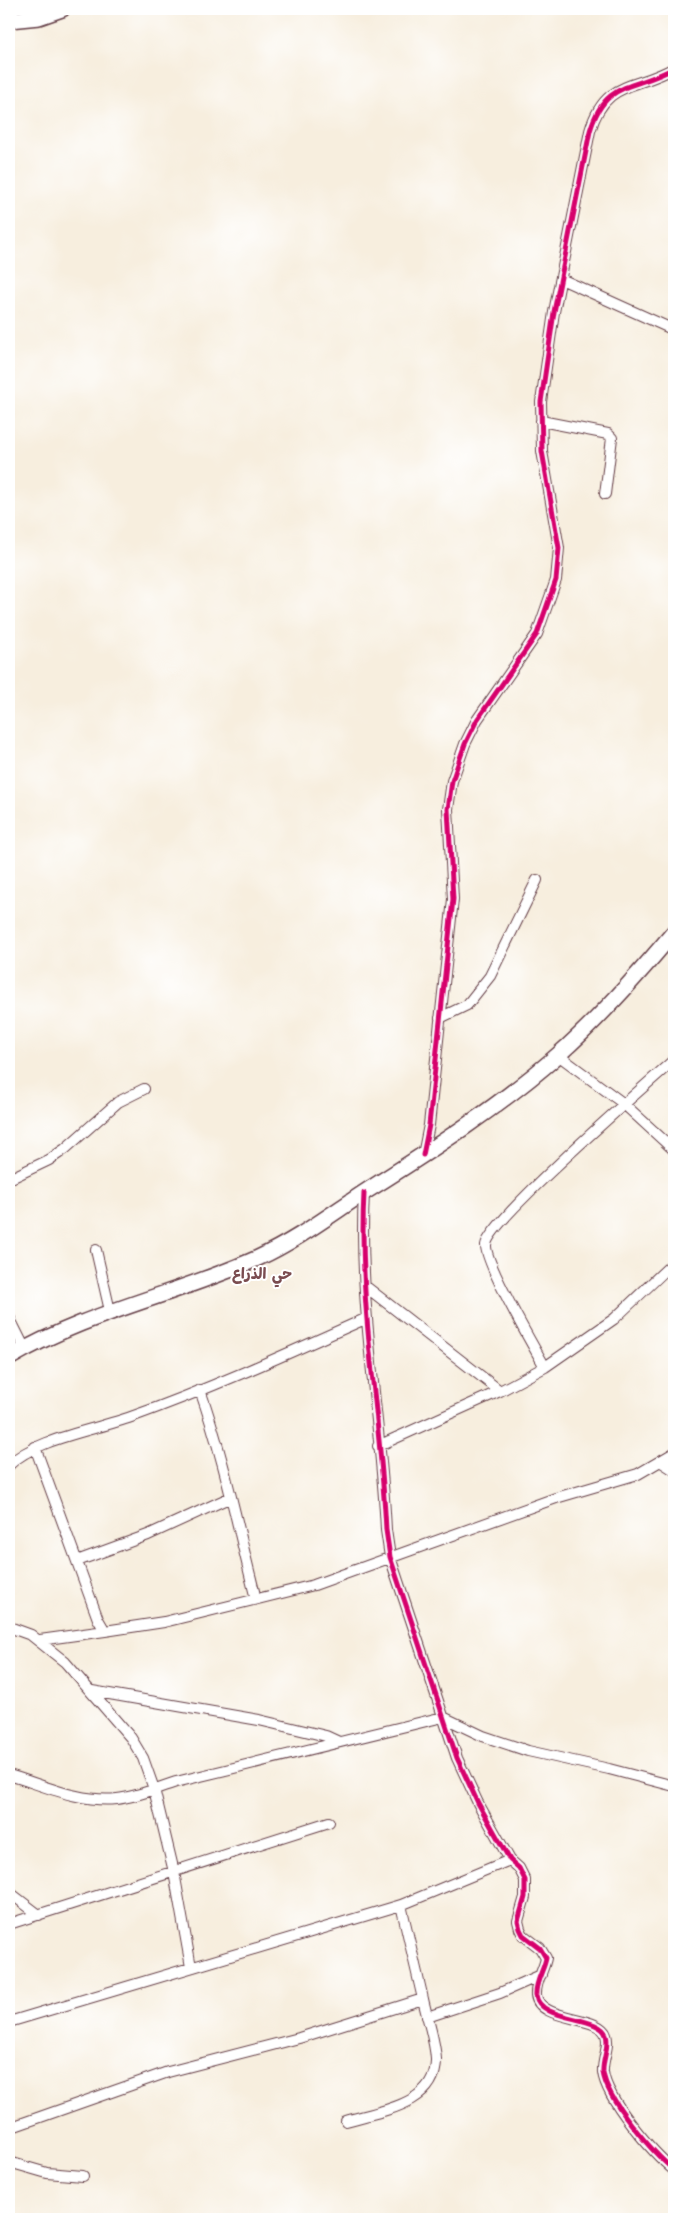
<svg xmlns="http://www.w3.org/2000/svg" width="683" height="2228" font-family="Mali,'Playpen Sans Arabic',sans-serif">
  <rect width="100%" height="100%" fill="#fff"/>
  <filter id="ink" filterUnits="userSpaceOnUse"><feTurbulence type="fractalNoise" baseFrequency=".02" numOctaves="2"/><feDisplacementMap in="SourceGraphic" scale="10" xChannelSelector="R" yChannelSelector="G"/><feConvolveMatrix kernelMatrix="1 2 1 2 8 2 1 2 1" color-interpolation-filters="sRGB"/></filter>
  <filter id="wash" filterUnits="userSpaceOnUse"><feTurbulence type="fractalNoise" baseFrequency=".0096" numOctaves="4" result="noise"/><feDisplacementMap in="SourceGraphic" scale="20" xChannelSelector="R" yChannelSelector="G"/><feGaussianBlur stdDeviation="1.12" result="paint"/><feColorMatrix in="noise" values="0 0 0 0 0 0 0 0 0 0 0 0 0 0 0 0 0 1.4 0 .05"/><feComposite in="paint" operator="in"/></filter>
  <g filter="url(#wash)">
    <rect width="100%" height="100%" fill="#f7eede"/>
  </g>
  <g filter="url(#ink)">
    <g fill="none" stroke-linecap="round" stroke-linejoin="round">
      <g stroke="#643e46" stroke-width="12">
        <path id="street" d="M561 279 674 330
          M541 421 608 434 612 438 605 494
          M440 1018 467 1005 490 976 537 880
          M558 1055 624 1104 674 1150
          M423 1155 429 1125 453 899 448 809 452 781 465 744 477 720 537 634 556 580 559 548 542 451 541 402 554 312 590 131C605 79 636 90 674 68
          M9 1179 49 1160 65 1149 118 1102 144 1089
          M364 1193C358 1306 381 1418 386 1530L390 1557 457 1758 478 1803 510 1860 519 1868 525 1880V1897L518 1921 520 1929 523 1935 540 1948 546 1958C544 1970 535 1982 536 1995 539 2022 600 2015 606 2035 610 2046 602 2060 603 2072 606 2099 653 2153 674 2170
          M96 1250 110 1311
          M365 1286 500 1391
          M9 1317 25 1349
          M545 1367C533 1346 485 1263 486 1245 488 1222 647 1084 674 1060
          M200 1390C224 1458 238 1529 256 1599
          M378 1446 500 1391 545 1367 614 1319 674 1262
          M35 1447 98 1619 105 1631 164 1622 314 1585 556 1498 638 1474 674 1453
          M660 1461 674 1470
          M9 1465C35 1439 95 1430 131 1417 212 1388 289 1353 367 1318
          M77 1561 148 1535 231 1497
          M9 1627 31 1635 65 1662 131 1738 143 1758 154 1789 174 1872 191 1967
          M40 1640 105 1631
          M92 1691 259 1720 326 1736 339 1742
          M9 1775C43 1785 80 1803 117 1799 137 1797 157 1788 176 1782L443 1717 483 1736 528 1751 609 1769 674 1786
          M9 1892 39 1915
          M9 1924 329 1822
          M427 2017 500 1993 541 1975
          M9 2022 401 1905 510 1860
          M346 2121C379 2111 437 2105 436 2059 435 2040 427 2018 423 1999
          M9 2128 168 2072 299 2038 423 1999 401 1905
          M9 2162 47 2173 83 2176"/>
      </g>
      <g stroke="#643e46" stroke-width="18">
        <path id="secondary" d="M9 20 39 17 62 9
          M9 1358C87 1312 176 1295 258 1258 299 1239 331 1214 368 1190 433 1149 500 1106 558 1055 600 1018 638 975 674 932"/>
      </g>
      <use href="#street" stroke="#fff" stroke-width="10"/>
      <use href="#secondary" stroke="#fff" stroke-width="15"/>
      <g stroke="#fff" stroke-width="8">
        <path id="cycleway" d="M423 1155 429 1125 453 899 448 809 452 781 465 744 477 720 537 634 556 580 559 548 542 451 541 402 554 312 590 131C605 79 636 90 674 68
          M364 1193C358 1306 381 1418 386 1530L390 1557 457 1758 478 1803 510 1860 519 1868 525 1880V1897L518 1921 520 1929 523 1935 540 1948 546 1958C544 1970 535 1982 536 1995 539 2022 600 2015 606 2035 610 2046 602 2060 603 2072 606 2099 653 2153 674 2170"/>
      </g>
      <use href="#cycleway" stroke="#d6006c" stroke-width="5"/>
    </g>
  </g>
  <g text-anchor="middle" dominant-baseline="central" stroke-width="4" stroke-linejoin="round" paint-order="stroke">
    <g font-size="15" font-weight="bold" fill="#7a4c50" stroke="#fff">
      <text x="262" y="1273">حي الذراع</text>
    </g>
  </g>
  <rect width="683" height="2228" fill="none" stroke="#fff" stroke-width="30"/>
</svg>
